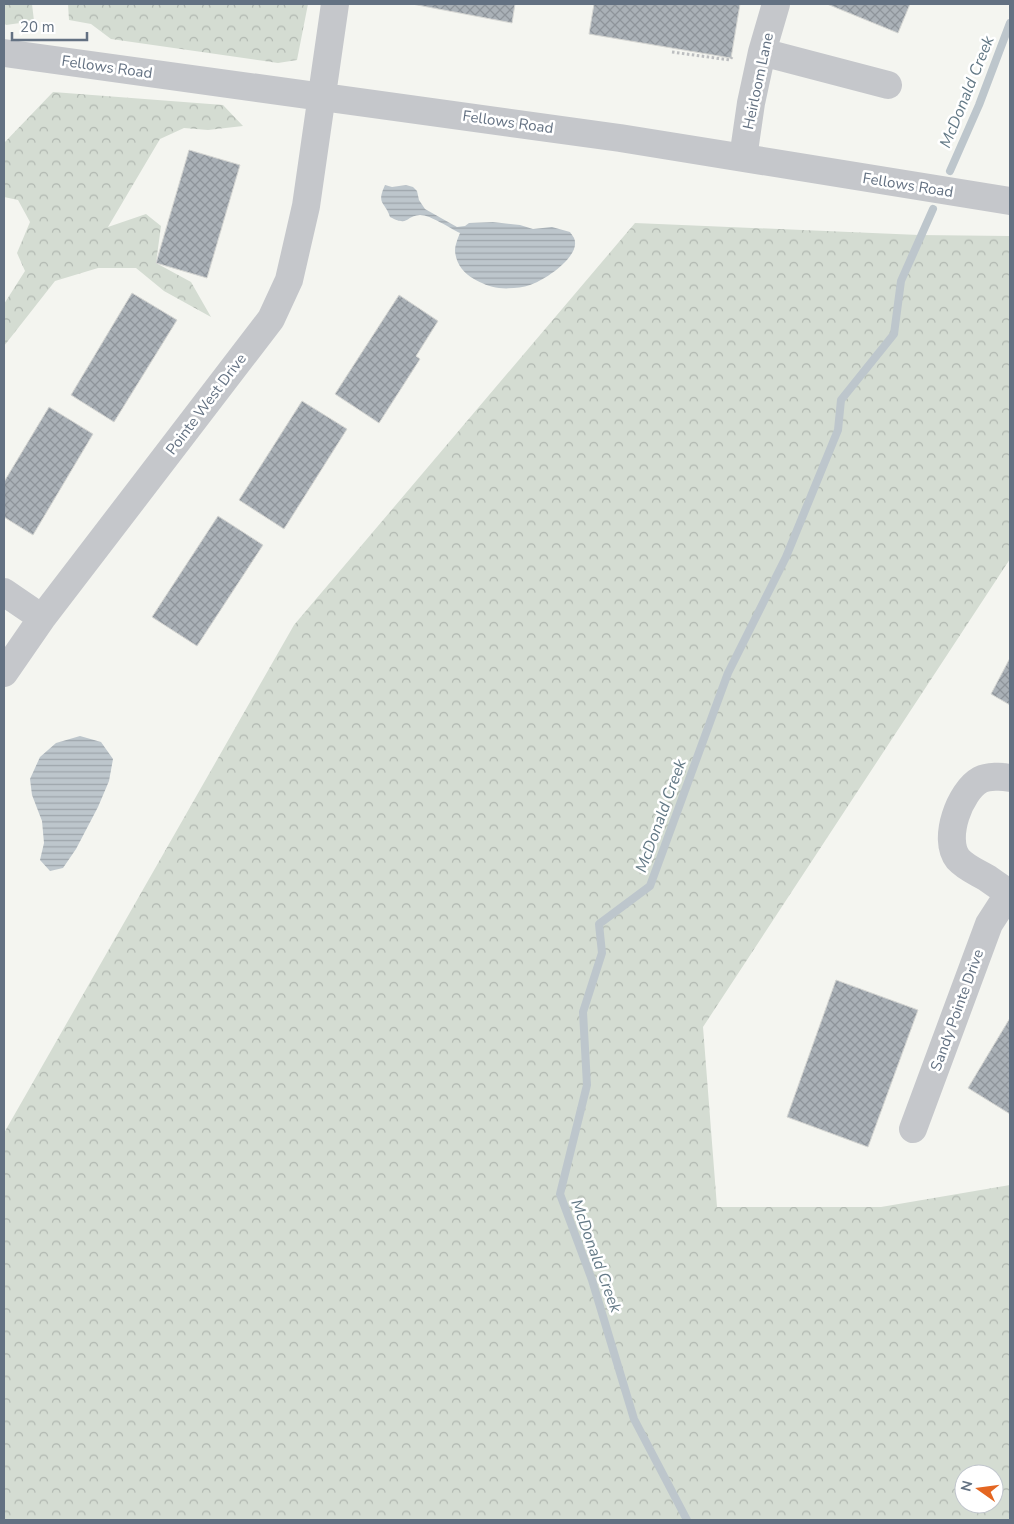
<svg xmlns="http://www.w3.org/2000/svg" width="1014" height="1524" font-family="'Nunito Sans',sans-serif">
  <defs>
    <pattern id="forest-crowns" width="20" height="18" patternUnits="userSpaceOnUse" patternTransform="scale(1.25)"><rect width="20" height="18" fill="#d4dcd2"/><path d="M2 6a3 3 0 1 1 6 0M12 15a3 3 0 1 1 6 0" fill="none" stroke="#b0b7b0"/></pattern>
    <pattern id="water-rules" width="6" height="5" patternUnits="userSpaceOnUse" patternTransform="scale(1.25)"><rect width="6" height="5" fill="#bdc6cc"/><path d="M0 2.5h6" fill="none" stroke="#9da5ab"/></pattern>
    <pattern id="building-cross-hatch" width="8" height="8" patternUnits="userSpaceOnUse" patternTransform="scale(1.25)"><rect width="8" height="8" fill="#aab1b7"/><path d="M0 0l8 8M0 8l8-8" fill="none" stroke="#8e949a"/></pattern>
  </defs>
  <rect width="100%" height="100%" fill="#f4f5f0"/>
  <path fill="url(#forest-crowns)" fill-rule="evenodd" d="M4 4H32L34 21 6 25 4 23Z
    M68 4H308L297 60 278 63 111 39 91 24 69 20Z
    M53 92 223 105 243 126 208 130 184 128 160 139 108 227 146 214 161 226 156 263 191 282 211 317 164 291 136 268H98L55 281 4 346V304L25 271 17 253 30 222 18 200 4 197V143Z
    M635 223 919 235 1010 236V559L703 1027 717 1207H881L1010 1185V1520H4V1133L294 625ZM964 1474H994V1504H964Z"/>
  <path fill="url(#water-rules)" d="M385 185 392 187 406 185 413 187 417 191 419 200 425 209 457 227 465 226 469 223 493 222 520 225 533 229 552 227 570 232C572 235 575 238 575 242 577 259 543 281 530 285 521 288 508 289 499 288 490 287 481 283 474 279 463 273 456 263 455 251 455 245 458 238 460 233 449 228 431 215 420 215 405 216 409 227 390 217 385 201 376 205 385 185Z
    M80 736 101 742 113 759 109 781 98 807 76 849 63 868 50 871 40 860 44 843 42 821 32 795 30 779 40 757 56 743Z"/>
  <g fill="none" stroke-linecap="round" stroke-linejoin="round">
    <path stroke="#bdc6cc" stroke-width="8" d="M950 171 979 105 1010 23
      M687 1520 634 1419 592 1280 560 1194 587 1085 583 1012 602 953 599 924 650 886 728 673 786 557 838 430 841 400 894 334 901 281 933 209"/>
  </g>
  <path fill="url(#building-cross-hatch)" stroke="#d5d6d3" d="M412 4H515L512 23Z
    M594 4H740L731 58 589 34Z
    M827 4H910L898 33Z
    M189 150 240 165 207 278 156 263Z
    M132 293 177 320 114 422 71 395Z
    M399 295 438 321 416 356 420 359 379 423 335 394Z
    M302 401 347 429 284 529 239 500Z
    M49 407 93 434 33 535 4 517V482Z
    M218 516 263 545 197 646 152 617Z
    M1010 658V705L991 694Z
    M836 980 918 1010 868 1147 787 1117Z
    M1010 1018V1114L968 1088Z"/>
  <g fill="none" stroke-linecap="round" stroke-linejoin="round">
    <path stroke="#bcbec0" stroke-width="3" stroke-dasharray="2.5 2.5" stroke-linecap="butt" d="M672 52 730 60 732 57"/>
    <path stroke="#c5c7cb" stroke-width="28" d="M762 52 888 85
      M4 53 620 138 1010 201
      M743 158 751 103 762 52 776 4
      M4 592 42 618
      M4 673 42 618 271 319 289 280 306 206 335 4
      M1010 778C1002 776 988 776 980 780 960 791 942 839 958 859 966 868 977 872 987 878 994 883 1001 888 1009 893L1010 892
      M913 1129 989 924 1009 893 1010 895"/>
  </g>
  <g text-anchor="middle" dominant-baseline="central" stroke-width="5" stroke-linejoin="round" paint-order="stroke">
    <g font-size="15" fill="#637182" stroke="#fff">
      <text transform="translate(107 67) rotate(8)">Fellows Road</text>
      <text transform="translate(758 81) rotate(-78)">Heirloom Lane</text>
      <text transform="translate(508 122) rotate(8)">Fellows Road</text>
      <text transform="translate(908 185) rotate(9)">Fellows Road</text>
      <text transform="translate(206 404) rotate(-53)">Pointe West Drive</text>
      <text transform="translate(957 1010) rotate(-70)">Sandy Pointe Drive</text>
    </g>
    <g font-size="16" font-style="italic" fill="#637986" stroke="#fff">
      <text transform="translate(967 92) rotate(-68)">McDonald Creek</text>
      <text transform="translate(661 816) rotate(-70)">McDonald Creek</text>
      <text transform="translate(596 1256) rotate(70)">McDonald Creek</text>
    </g>
  </g>
  <rect width="1014" height="1524" fill="none" stroke="#637182" stroke-width="10"/>
  <g transform="translate(979 1489) rotate(284)"><circle r="24" fill="#ffffff" stroke="#c1c6cd"/>
  <path d="M0-4L9 19L0 12L-9 19Z" fill="#e46621"/>
  <text y="-8" font-size="14" font-weight="bold" text-anchor="middle" fill="#637182">N</text>
  </g>
  <path d="M12 32v8h75v-8" fill="none" stroke="#637182" stroke-width="2.5"/>
  <text x="20" y="32" font-size="15" fill="#637182" stroke="#ffffff" stroke-width="4" paint-order="stroke">20 m</text>
</svg>
